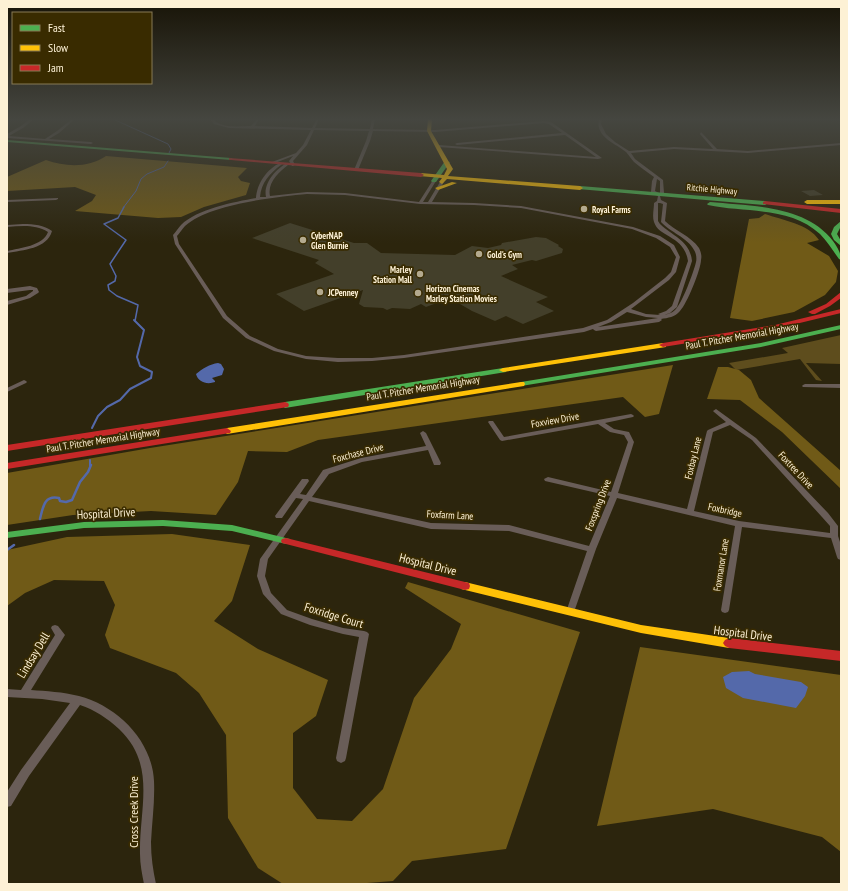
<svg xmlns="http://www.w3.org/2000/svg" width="848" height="891" font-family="'PT Sans Narrow',sans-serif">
  <rect width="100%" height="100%" fill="#2c250d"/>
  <path fill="#5e4d1d" d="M841 335V364L806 363 822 381 816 380 800 359 736 370 729 363 788 353 782 348Z"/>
  <path fill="#705a17" d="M106 156 247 168 238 177 241 181 250 183 246 195 204 207 181 217 158 218 75 211 92 201 96 195 75 187 7 191V177L46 160C66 167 88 168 106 156Z
    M765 214C782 220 809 224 819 240L807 243 829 256 838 271 836 282 825 295 794 312 752 321 730 318 749 219 759 218Z
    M673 365 659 414 645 417 623 397 318 440 287 452 248 451 238 482 216 515 151 511 73 515 7 525V473L150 448Z
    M718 367H728L739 370 751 380 759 398 841 471V489L782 432 740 400 707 399Z
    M172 534 250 545 232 601 214 621 258 649 328 680 316 716 293 733V788L317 819 352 821 383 789 414 698 451 649 461 624 405 588 408 582 580 632 506 849 412 861 393 881 354 884H283L258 868 228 818 226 735 199 693 176 673 110 648 105 635 115 605 104 581 54 580 25 593 7 606V550L67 537Z
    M640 647 841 675V852L822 837 713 809 597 826Z"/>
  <path fill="#5469aa" d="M218 363 221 364 224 369 222 375 212 378 215 381V382C207 385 198 382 196 374 202 369 210 364 218 363Z
    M749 671 755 674 801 682 808 687 805 696 796 708 743 698 726 688 723 677 732 672Z"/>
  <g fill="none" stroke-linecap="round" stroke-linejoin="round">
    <path stroke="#5469aa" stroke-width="1" d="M113 119 168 144 171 149 169 153
      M123 208 136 191 141 179 147 174 164 167 168 161"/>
    <path stroke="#5469aa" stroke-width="1.5" d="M124 207 118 218 104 224 126 240 110 264 116 276 115 281 108 285 109 290 117 296 138 305 135 321"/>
    <path stroke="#5469aa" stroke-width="2" d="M92 428 98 416 107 407 120 400 130 389 151 378 152 372 140 366 137 357 144 330 134 320
      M90 460V466"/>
    <path stroke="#5469aa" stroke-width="2.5" d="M40 519C43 507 44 495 59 498L60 501 66 502 72 500 80 482 88 472 91 465
      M7 550 14 545"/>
  </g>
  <path fill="#433f2a" d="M814 190 823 195 810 196 801 191Z
    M290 223 354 243H367L381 253 455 255 472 246 488 248 501 245 502 243 536 237 546 238 559 245 558 246 563 249 562 253 536 261 532 260 512 265 518 269 501 276 548 297 536 302 554 311 523 324 506 316 495 321 472 311 443 294 442 301 426 307 421 304 410 309 392 308 387 310 383 308 364 307 359 304 363 290 304 311 276 294 334 274 315 263 319 260 252 238Z"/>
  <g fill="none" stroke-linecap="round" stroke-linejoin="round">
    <path fill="#695d58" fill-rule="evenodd" d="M30 119H34L23 128 9 136 45 139 57 131 72 119H75L59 133 49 139 91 142 93 143 91 144 7 138V134L21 126Z
      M210 119H213C221 129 240 126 251 126L257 119H259L255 126 312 128 317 119H319L315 128 370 129 372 119H375L373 129 435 130 544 121 551 122 602 158 598 159 439 147 437 146 439 145 596 157 565 135 457 145 455 144 457 143 562 133 549 124 544 123 435 132 373 131 370 141 358 170 356 171 354 170 366 141 369 131 314 130 307 145 293 161 295 165 293 166H292L289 161 293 156 275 163 272 162 296 153 303 145 311 130 229 128 214 124Z
      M599 119H602L601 124 606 134 615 142 629 151 674 147 713 149 700 134 701 132 717 149 748 151 841 143V145L748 153 674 149 631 153 635 159 663 180 664 193 660 196 661 200 667 203 665 221C675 231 691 236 699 248 701 252 702 256 701 260 701 269 687 304 680 311 675 317 668 318 661 319L662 320 659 322 596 331 594 330 593 329 584 332 404 358 372 361 338 362 306 359 274 351 246 338 223 318 175 244 173 235C176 232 178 228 181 225 197 209 234 202 256 198 257 183 267 169 280 163L282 164 281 165C270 173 261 183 260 197H266C263 183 276 169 287 163L289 164 288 165C279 172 267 183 270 196L307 192 345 193 419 202 433 180H435L436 181 423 202H428L440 182 442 181 444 182 432 202 474 203 521 206 633 227 660 236 674 245 680 257 676 272 669 280 631 309 646 314 660 315 658 314 666 311 672 306 688 261C684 235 659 238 654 222 652 216 654 209 654 203L657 201 658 196 651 192 652 181 654 177C647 172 640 167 634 162 631 159 629 155 626 152 615 143 595 137 599 119ZM657 179 660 181V193H659L655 191ZM307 194 345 195 420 204 474 205 521 208 632 229 656 238 670 247 676 257 671 272 665 278 633 303 607 320 583 328 404 355 372 358H338L306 356 278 349 250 336 227 316 179 244 177 236C180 233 182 229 185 226 209 204 275 197 307 194ZM658 203H660L663 204 661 222C670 232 688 238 694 250 696 253 697 258 696 262 694 271 682 304 675 310 672 313 668 314 664 315L670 313 677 307 692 261C690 241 674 237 660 224L658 221ZM627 312 646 317 658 318 598 327 611 322Z
      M58 198V199L56 200 7 202V200Z
      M23 224C34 224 44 225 52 231 47 249 23 250 7 253V251C20 248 43 246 48 232 35 224 21 226 7 227V225Z
      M30 286 37 288 39 292 38 293 30 298 7 305V301L26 296 33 291V290H30L7 293V289Z
      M24 380 26 381 27 382 26 383 7 392V388Z
      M805 384H841V388L803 387 802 386 803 385Z
      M716 409 756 438 828 513 838 526V536L841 545V560L838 559 837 557 831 538 742 527 729 610 728 612 725 613 722 612 721 610 735 526 617 498 596 549 574 612 573 614 570 615 567 614 566 612 587 551 509 531 431 529 309 501 268 559 265 576 271 593 287 610 312 619 343 628 364 631 367 632 369 634 346 758 345 761 341 763 337 761 336 758 359 637 343 634 310 625 281 614 263 594 257 576 260 559 303 499 296 498 282 518H276L275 516 302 479H308L309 481 300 494 306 495 323 470 361 458 426 446 420 433 423 431 426 433 441 463 440 465H434L428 450 362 462 329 474 312 497 431 523 509 525 589 546 610 496 545 481 544 479 548 477 611 492 628 442 624 435 610 432 598 424 502 441 500 440 488 422 489 421H493L504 437 631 414 633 415 634 416 633 417 605 423 614 429 629 432 634 442 618 493 687 509 707 431 708 430 726 422 714 412 713 411ZM730 425 752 440 822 517 830 526V533L739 521 694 511 713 432Z
      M55 625 58 626 65 635 31 690C46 691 63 692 79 696 117 706 152 740 154 781 155 801 152 822 151 842 151 857 153 870 156 884H144C142 874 140 864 140 854 139 808 157 765 119 729 107 718 95 710 80 705L29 776 11 806 7 807V792L21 770 70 703 42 699 7 697V689L21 690 55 635 51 628 52 626Z"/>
    <path fill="#4caf50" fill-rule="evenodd" d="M7 140 231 158 233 159 231 160 7 142Z
      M445 161 450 162 436 182H432L431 181Z
      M580 186 765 201 768 203 765 205 578 189 577 188Z
      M710 202C750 206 806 205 833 241 837 247 841 252 841 260L839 259C833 251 828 242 820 234 790 206 745 213 708 205L707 204Z
      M841 221V226L837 234 841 241V246L834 240 831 234 834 227Z
      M841 325V329L761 347 521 386 517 384 521 382 761 343Z
      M503 368H506L507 370 506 372 285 408 281 405 285 402Z
      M163 520 232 525 286 538 290 539 291 541 290 543 286 544 232 531 163 526 84 528 7 538V532L84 522Z"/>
    <path fill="#ffc107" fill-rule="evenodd" d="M428 119H432L431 131 453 169 448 176 580 186 583 188 580 190 447 179 442 184 439 182 442 178 419 176 418 175 421 173 444 175 447 169 427 131Z
      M452 182 457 183 438 190 435 188Z
      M841 200V204H807L804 202 807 200Z
      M663 343H666V347L503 372 499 370 503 368Z
      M521 382H524L525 384 524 386 227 434 223 431 227 428Z
      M465 582 641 625 729 638 733 640 735 643 733 646 729 648 641 633 461 589 460 586 461 583Z"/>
    <path fill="#c62828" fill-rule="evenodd" d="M229 158 421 173 424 175 421 177 231 160H229Z
      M765 201 841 209V213L763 204V202Z
      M841 292V298L830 306 815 314H812L808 312 826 304Z
      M841 309V313L775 329 663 347 659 345 663 343 775 325Z
      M285 402 288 403 289 405 288 407 7 451V445Z
      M227 428 231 431 230 433 7 469V463Z
      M286 538 465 582 469 583 470 586 469 589 465 590 282 543 281 541 282 539Z
      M729 638 841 651V661L729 648 725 646 723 643 725 640Z"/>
  </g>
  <linearGradient id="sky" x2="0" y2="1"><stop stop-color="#181407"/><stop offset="0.49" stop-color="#454640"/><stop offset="1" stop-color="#454640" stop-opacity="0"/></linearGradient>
  <rect width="848" height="243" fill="url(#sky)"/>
  <g fill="#b4aa8f" stroke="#392b00" stroke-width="1.5">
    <circle cx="584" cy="209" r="4"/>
    <circle cx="303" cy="240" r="4"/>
    <circle cx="479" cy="254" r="4"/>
    <circle cx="420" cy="274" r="4"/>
    <circle cx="320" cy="292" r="4"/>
    <circle cx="418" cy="293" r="4"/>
  </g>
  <g text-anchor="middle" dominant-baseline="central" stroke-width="3.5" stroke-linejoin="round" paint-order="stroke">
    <g font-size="9" fill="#fdf1d5" stroke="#392b00">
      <text transform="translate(712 189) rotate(5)">Ritchie Highway</text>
    </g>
    <g font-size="9" font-weight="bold" fill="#fdf1d5" stroke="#392b00" text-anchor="start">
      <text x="592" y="209">Royal Farms</text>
      <text x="311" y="235">CyberNAP<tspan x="311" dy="10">Glen Burnie</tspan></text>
      <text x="487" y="254">Gold's Gym</text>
      <text x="412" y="269" text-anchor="end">Marley<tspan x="412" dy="10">Station Mall</tspan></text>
      <text x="426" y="288">Horizon Cinemas<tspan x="426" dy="10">Marley Station Movies</tspan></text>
      <text x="328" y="292">JCPenney</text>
    </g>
    <g font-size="10" fill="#fdf1d5" stroke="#392b00">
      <text transform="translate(742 336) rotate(-10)">Paul T. Pitcher Memorial Highway</text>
      <text transform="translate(423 388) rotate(-9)">Paul T. Pitcher Memorial Highway</text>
      <text transform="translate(555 420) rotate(-10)">Foxview Drive</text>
      <text transform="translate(103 440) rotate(-9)">Paul T. Pitcher Memorial Highway</text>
      <text transform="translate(358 453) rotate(-14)">Foxchase Drive</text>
      <text transform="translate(693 458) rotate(-76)">Foxbay Lane</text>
      <text transform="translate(796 470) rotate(47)">Foxtree Drive</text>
      <text transform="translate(598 505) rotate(-69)">Foxspring Drive</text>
      <text transform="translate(725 510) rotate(12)">Foxbridge</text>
      <text transform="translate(450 515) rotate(3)">Foxfarm Lane</text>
      <text transform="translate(721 565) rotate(-81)">Foxmanor Lane</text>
    </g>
    <g font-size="12" fill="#fdf1d5" stroke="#392b00">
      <text transform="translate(106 513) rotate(-3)">Hospital Drive</text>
      <text transform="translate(428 564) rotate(14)">Hospital Drive</text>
      <text transform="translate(334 615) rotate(17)">Foxridge Court</text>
      <text transform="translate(743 633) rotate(7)">Hospital Drive</text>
      <text transform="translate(33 655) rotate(-59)">Lindsay Dell</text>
      <text transform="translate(133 812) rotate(-90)">Cross Creek Drive</text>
    </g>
  </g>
  <rect width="848" height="891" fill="none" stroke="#fdf1d5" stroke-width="16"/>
  <rect x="12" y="12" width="140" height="72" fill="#392b00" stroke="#877a55"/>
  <rect x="20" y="25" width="20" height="6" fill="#4caf50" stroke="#877a55"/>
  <text x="48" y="32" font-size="12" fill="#fdf1d5">Fast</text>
  <rect x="20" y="45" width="20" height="6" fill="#ffc107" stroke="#877a55"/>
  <text x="48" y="52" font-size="12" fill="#fdf1d5">Slow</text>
  <rect x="20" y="65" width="20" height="6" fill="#c62828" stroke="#877a55"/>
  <text x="48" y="72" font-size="12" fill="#fdf1d5">Jam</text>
</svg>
